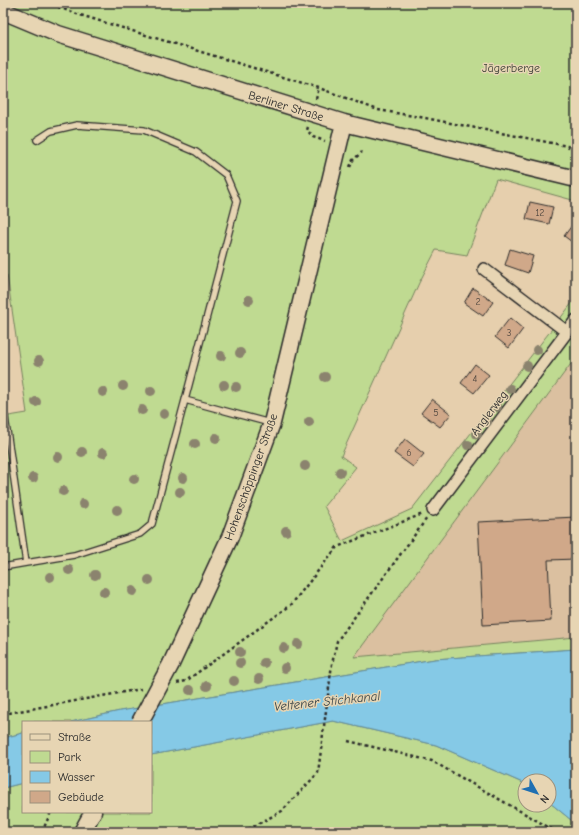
<svg xmlns="http://www.w3.org/2000/svg" width="579" height="835" font-family="'Comic Neue',sans-serif">
  <rect width="100%" height="100%" fill="#e6cfad"/>
  <filter id="ink" filterUnits="userSpaceOnUse"><feTurbulence type="fractalNoise" baseFrequency=".025" numOctaves="2"/><feDisplacementMap in="SourceGraphic" scale="8" xChannelSelector="R" yChannelSelector="G"/><feConvolveMatrix kernelMatrix="1 2 1 2 8 2 1 2 1" color-interpolation-filters="sRGB"/></filter>
  <g filter="url(#ink)">
    <path fill="#dbc0a0" d="M576 357V637L353 657Z"/>
    <path fill="#bfda91" stroke="#75825e" d="M3 3H576V201L496 179 467 255 436 250 419 283 341 456 356 467 324 506 342 541 412 509 576 298V357L354 657 576 637V649L435 659 120 711 71 722H23V733L3 738V417L27 413 7 275H3Z
      M333 721 436 745 525 784V805H549V802L576 824V832H3V788L23 783V812H151V755Z"/>
    <path fill="#85c9e6" stroke="#618a9b" d="M576 649V824L549 802V781H525V784L436 745 333 721 151 755V722H71L120 711 435 659Z
      M23 733V783L3 788V738Z"/>
    <path fill="#d0a889" stroke="#2b2b2b" d="M530 202 553 207 549 224 526 219Z
      M576 220V245L564 236Z
      M510 249 533 256 528 273 505 265Z
      M473 288 493 302 483 316 464 303Z
      M510 318 523 329 509 348 495 337Z
      M475 364 489 375 474 393 461 383Z
      M432 399 451 414 440 427 421 413Z
      M405 439 424 454 413 467 394 453Z
      M576 517V559L548 560 551 621 483 625 478 522Z"/>
    <g fill="none" stroke-linecap="round" stroke-linejoin="round">
      <g stroke="#2b2b2b" stroke-width="8">
        <path id="lane" d="M37 140 51 131 77 125 144 130 196 152 226 175 237 201 185 400
          M5 417 26 563 74 555 140 534 152 524 185 400 270 423
          M3 567 26 563"/>
      </g>
      <g stroke="#2b2b2b" stroke-width="14">
        <path id="street" d="M484 269 567 332
          M433 510 576 320"/>
      </g>
      <g stroke="#2b2b2b" stroke-width="19">
        <path id="secondary" d="M3 11 58 34 344 123 576 179
          M171 664 230 537 272 423 344 123
          M82 832 93 812"/>
      </g>
      <path stroke="#2b2b2b" stroke-width="2.5" stroke-dasharray="3 3" stroke-linecap="butt" d="M47 3 77 14 319 88 378 110 420 117 567 146 576 150
        M316 99 319 88
        M308 127 307 130 313 137 325 141
        M350 167 353 160 362 152
        M177 683 186 681 291 605 337 547 423 514
        M3 714 141 689
        M348 741 432 761 557 832
        M42 832 51 812
        M243 832 282 811 318 773 332 664 337 641 427 518"/>
      <use href="#lane" stroke="#e7d5b3" stroke-width="5.5"/>
      <use href="#street" stroke="#e7d5b3" stroke-width="11"/>
      <use href="#secondary" stroke="#e7d5b3" stroke-width="16"/>
      <g stroke="#2b2b2b" stroke-width="19" stroke-linecap="butt">
        <path id="secondary-bridge" d="M140 722 171 664"/>
      </g>
      <use href="#secondary-bridge" stroke="#e7d5b3" stroke-width="16"/>
    </g>
    <g fill="#8b836e">
      <circle cx="249" cy="300" r="5"/>
      <circle cx="537" cy="350" r="5"/>
      <circle cx="240" cy="353" r="5"/>
      <circle cx="221" cy="356" r="5"/>
      <circle cx="39" cy="361" r="5"/>
      <circle cx="527" cy="366" r="5"/>
      <circle cx="325" cy="377" r="5"/>
      <circle cx="224" cy="385" r="5"/>
      <circle cx="123" cy="386" r="5"/>
      <circle cx="236" cy="387" r="5"/>
      <circle cx="510" cy="389" r="5"/>
      <circle cx="151" cy="391" r="5"/>
      <circle cx="103" cy="392" r="5"/>
      <circle cx="36" cy="402" r="5"/>
      <circle cx="497" cy="407" r="5"/>
      <circle cx="142" cy="410" r="5"/>
      <circle cx="164" cy="414" r="5"/>
      <circle cx="309" cy="422" r="5"/>
      <circle cx="487" cy="422" r="5"/>
      <circle cx="477" cy="434" r="5"/>
      <circle cx="216" cy="438" r="5"/>
      <circle cx="195" cy="444" r="5"/>
      <circle cx="468" cy="445" r="5"/>
      <circle cx="82" cy="452" r="5"/>
      <circle cx="103" cy="453" r="5"/>
      <circle cx="58" cy="457" r="5"/>
      <circle cx="305" cy="466" r="5"/>
      <circle cx="340" cy="472" r="5"/>
      <circle cx="33" cy="478" r="5"/>
      <circle cx="183" cy="478" r="5"/>
      <circle cx="134" cy="479" r="5"/>
      <circle cx="63" cy="491" r="5"/>
      <circle cx="180" cy="492" r="5"/>
      <circle cx="83" cy="504" r="5"/>
      <circle cx="117" cy="510" r="5"/>
      <circle cx="286" cy="531" r="5"/>
      <circle cx="69" cy="570" r="5"/>
      <circle cx="95" cy="575" r="5"/>
      <circle cx="50" cy="577" r="5"/>
      <circle cx="149" cy="580" r="5"/>
      <circle cx="133" cy="591" r="5"/>
      <circle cx="104" cy="592" r="5"/>
      <circle cx="298" cy="644" r="5"/>
      <circle cx="284" cy="648" r="5"/>
      <circle cx="240" cy="652" r="5"/>
      <circle cx="240" cy="663" r="5"/>
      <circle cx="264" cy="663" r="5"/>
      <circle cx="285" cy="668" r="5"/>
      <circle cx="259" cy="679" r="5"/>
      <circle cx="234" cy="681" r="5"/>
      <circle cx="207" cy="686" r="5"/>
      <circle cx="190" cy="690" r="5"/>
    </g>
  </g>
  <g text-anchor="middle" dominant-baseline="central" stroke-width="3" stroke-linejoin="round" paint-order="stroke">
    <g font-size="10" fill="#544a42">
      <text x="540" y="213">12</text>
      <text x="478" y="302">2</text>
      <text x="509" y="333">3</text>
      <text x="475" y="379">4</text>
      <text x="436" y="413">5</text>
      <text x="409" y="453">6</text>
    </g>
    <g font-size="12" fill="#41453a" stroke="#e7d5b3">
      <text x="511" y="68">Jägerberge</text>
    </g>
    <g font-size="12" fill="#2b2b2b" stroke="#e7d5b3">
      <text transform="translate(286 106) rotate(17)">Berliner Straße</text>
      <text transform="translate(489 413) rotate(-53)">Anglerweg</text>
      <text transform="translate(251 477) rotate(-70)">Hohenschöppinger Straße</text>
    </g>
    <g font-size="13" font-style="italic" fill="#384347" stroke="#e7d5b3">
      <text transform="translate(327 701) rotate(-6)">Veltener Stichkanal</text>
    </g>
  </g>
  <rect width="579" height="835" fill="none" stroke="#e7d5b3" stroke-width="16"/>
  <rect x="8" y="8" width="563" height="819" fill="none" stroke="#2b2b2b" stroke-width="1.5" filter="url(#ink)"/>
  <rect x="22" y="721" width="130" height="92" fill="#e7d5b3" stroke="#9c917d"/>
  <rect x="30" y="734" width="20" height="6" fill="#e7d5b3" stroke="#9c917d"/>
  <text x="58" y="741" font-size="12" fill="#2b2b2b">Straße</text>
  <rect x="30" y="751" width="20" height="12" fill="#bfda91" stroke="#9c917d"/>
  <text x="58" y="761" font-size="12" fill="#2b2b2b">Park</text>
  <rect x="30" y="771" width="20" height="12" fill="#85c9e6" stroke="#9c917d"/>
  <text x="58" y="781" font-size="12" fill="#2b2b2b">Wasser</text>
  <rect x="30" y="791" width="20" height="12" fill="#d0a889" stroke="#9c917d"/>
  <text x="58" y="801" font-size="12" fill="#2b2b2b">Gebäude</text>
  <g transform="translate(537 793) rotate(129)"><circle r="19" fill="#e7d5b3" stroke="#9c917d"/>
  <path d="M0-3L7 15L0 10L-7 15Z" fill="#1f6fb2"/>
  <text y="-6" font-size="11" font-weight="bold" text-anchor="middle" fill="#2b2b2b">N</text>
  </g>
</svg>
